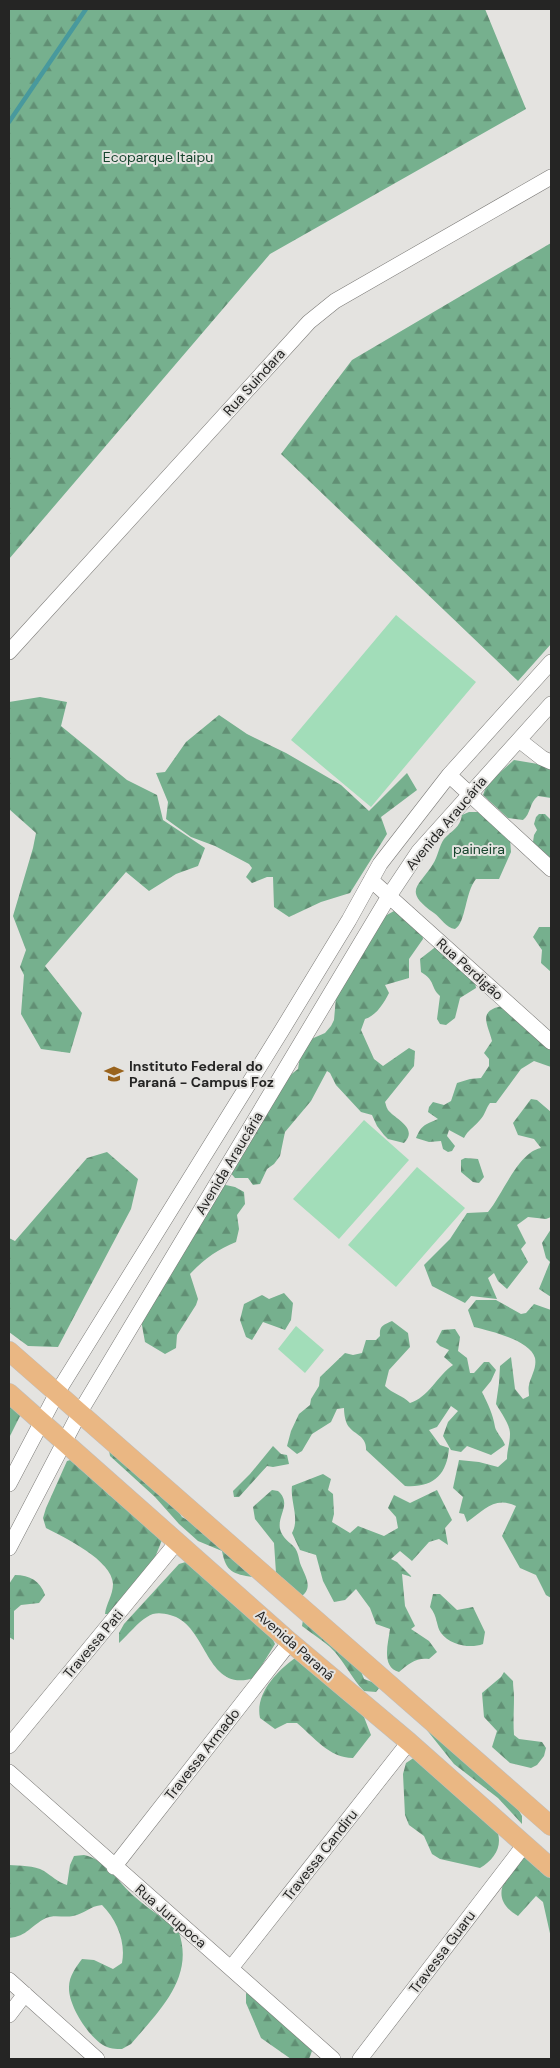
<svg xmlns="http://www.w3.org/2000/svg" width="560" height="2068" font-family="'DM Sans',sans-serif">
  <defs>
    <pattern id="forest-firs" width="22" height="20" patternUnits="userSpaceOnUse" patternTransform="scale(1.25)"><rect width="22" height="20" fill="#76b08e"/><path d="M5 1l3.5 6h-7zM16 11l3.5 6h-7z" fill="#618f74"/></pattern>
  </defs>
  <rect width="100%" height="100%" fill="#e4e3e0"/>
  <path fill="url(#forest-firs)" d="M9 9H485L526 109 270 254 9 559Z
    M551 243V644L518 681 281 454 352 360Z
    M40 697 67 702 61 726 127 780 157 795 163 820 205 848 198 866 176 874 149 891 126 872 45 966 82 1013 70 1053 41 1049 21 1014 24 975 20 967 26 950 13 916 33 848 36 833 9 809V702Z
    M219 715 247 734 286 753 341 785 369 811 407 773 417 790 381 817 387 834 350 893 321 902 289 917 274 907 273 877H267L252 883 246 877 252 868 249 864 215 846 191 837 166 819 168 802 156 773 165 772 186 742Z
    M514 760 544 765 551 767V798L538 796C529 803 531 814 523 820L508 818 483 795 487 784Z
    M469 812H481L510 839 511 852 499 879H476C465 892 466 923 455 929 446 928 441 918 434 913 402 890 419 887 433 864 438 856 439 846 444 839 452 830 460 828 462 815Z
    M539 814H545L551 820V858L541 853 533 842 534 835 537 830 534 824 536 817Z
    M394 911H400L421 927 423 939 409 959V978L385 985 389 993C384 1003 376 1016 365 1019L361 1030 374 1059 383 1066 409 1048 415 1051 414 1066 385 1102C386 1104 386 1107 388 1110 395 1119 419 1128 404 1143L388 1139 384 1135 377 1126 372 1115 361 1112 336 1085 330 1073 327 1071 311 1101 285 1132 280 1156 274 1164 267 1169 260 1184 253 1185 248 1178H235L228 1170 279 1084 298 1069 301 1050 309 1040 325 1033 331 1026 334 1020 336 997 385 916Z
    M539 927H551V972L541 963 542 950 533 937Z
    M438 945 474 974 476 988 460 998 455 1018 446 1025 440 1024 437 1019 440 996C430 987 436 981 421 972L420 959Z
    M502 1006 522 1018 526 1030 551 1048V1067L534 1061 521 1069 496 1103H490C486 1108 485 1115 480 1120 474 1127 468 1130 464 1138L449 1130 447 1136 455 1146 452 1151 448 1152 443 1149 441 1141 429 1142 416 1138C422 1124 425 1125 438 1119L428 1112 429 1107 433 1102 444 1105 451 1101 457 1083 470 1079 481 1078 489 1066V1059L484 1053 492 1041C488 1024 477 1011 502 1006Z
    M531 1099 537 1100 551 1112V1217L546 1219 528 1217 517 1225 526 1243 521 1249 528 1262 507 1289 498 1281 494 1273 488 1278 497 1299 471 1296 465 1303 432 1286 424 1265 450 1239 467 1213 488 1212C502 1196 518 1152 541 1148L534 1139 518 1135 513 1123Z
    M107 1152 138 1179 131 1209 58 1347 28 1346 9 1332V1238L15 1241 87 1158Z
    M465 1158 478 1159 484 1177 479 1183 473 1182 461 1172V1160Z
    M221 1184 235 1187 244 1192 245 1204 237 1215 239 1229 236 1242C218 1249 203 1260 190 1274L198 1299 196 1305 177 1335 176 1348 165 1354 145 1342 141 1320Z
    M551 1229V1297L539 1289 550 1262 546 1258 542 1243Z
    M284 1293 293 1303 291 1320 285 1330 263 1322 252 1340 246 1337 240 1320 244 1304 262 1295 269 1299Z
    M476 1300H496L521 1314 526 1313 534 1304 551 1310V1598L546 1595 536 1575 520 1568 502 1536 516 1506C494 1496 485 1510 467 1522L464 1514 459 1513 463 1497 453 1488 459 1460 479 1462 498 1467 507 1459C507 1450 510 1443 510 1434 510 1424 501 1413 496 1404L499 1383 500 1366 511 1357 515 1389 523 1399 529 1396C529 1393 528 1388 529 1385 531 1376 537 1368 535 1358 530 1340 490 1331 474 1327L468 1310Z
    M392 1321 408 1333 410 1347 389 1370 385 1386C393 1394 402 1395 410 1403 428 1398 438 1375 453 1365L444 1357 449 1350 440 1346 436 1342 442 1330 455 1329 460 1337 458 1351 467 1358 470 1373H474L484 1362H489L496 1370 491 1381 482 1392C488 1404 493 1414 495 1427 496 1432 503 1439 505 1445L491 1455 467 1446 461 1452 451 1450 443 1436 448 1422 458 1411 451 1406 437 1427 429 1430 440 1445 449 1448C447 1475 433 1488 405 1486L366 1450C367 1435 353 1435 347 1424 345 1420 344 1413 344 1408L337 1409 331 1422 312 1434 302 1451 297 1454 287 1446 291 1431 299 1414 310 1405 311 1399 319 1386 320 1377 345 1353 353 1355 362 1353 366 1340H376L380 1336C379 1326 383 1325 392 1321Z
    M9 1401 22 1412 9 1438Z
    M108 1444 175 1506 182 1517 193 1523 253 1577C233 1574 226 1572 222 1551L198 1541 179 1524 155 1497 110 1456Z
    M273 1446 281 1454 287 1455 289 1464 273 1467 267 1466 239 1497H234L233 1491 250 1474Z
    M77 1458 109 1495 144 1516 162 1540 154 1560 115 1614H105C106 1604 113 1595 113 1584 112 1560 65 1538 46 1528L43 1518 46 1508 67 1461Z
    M323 1474 331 1479 328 1490 333 1494 334 1514 332 1522 350 1533 358 1526 384 1536 398 1528 396 1517 388 1508 394 1495 410 1503 437 1490 452 1520 445 1528 448 1545 439 1539 429 1542 412 1561 400 1551 391 1559 397 1562 412 1577 402 1574 405 1606 415 1626 411 1629 429 1641 437 1652 429 1659C417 1657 408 1664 399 1672 381 1667 388 1644 390 1629L376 1624 370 1608 356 1589 345 1600 334 1602 323 1581 316 1555 300 1550 292 1533C300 1519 290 1501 292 1486Z
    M272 1490 278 1491C294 1505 273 1518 282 1534 285 1540 291 1543 295 1548 298 1552 299 1559 300 1563 305 1576 315 1589 299 1598L276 1573 274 1543 255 1519 253 1507Z
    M189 1561 271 1636 275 1644 254 1678C205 1694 208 1624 170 1615 162 1613 154 1612 147 1617 138 1622 128 1635 119 1643V1633L124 1624 179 1564Z
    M15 1575C30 1575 40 1581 45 1595L39 1603 21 1605 14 1611V1640L9 1637V1584Z
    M433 1594H440L457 1610 473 1607 485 1632 483 1644C470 1649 450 1645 441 1633 436 1626 438 1617 430 1607Z
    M303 1620 359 1666 364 1679 375 1683 380 1687 376 1692 364 1691C351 1678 344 1660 330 1647 322 1640 311 1633 302 1626Z
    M295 1658 304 1661 359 1709 364 1717 371 1735 353 1758C329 1758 314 1737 297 1723H287L275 1729 260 1718C255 1694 276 1672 295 1658Z
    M504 1672 513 1681C513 1687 514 1692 514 1697 514 1710 513 1722 514 1735L519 1739 542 1742 546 1748 544 1756 537 1765 531 1768 510 1763 492 1747 497 1731 484 1717 482 1693 501 1677Z
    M418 1719 516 1806 522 1816V1824L498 1798 454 1764Z
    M415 1757 496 1828C504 1845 495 1859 480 1868L440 1859 432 1854 424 1836 409 1825 405 1815 403 1774 406 1763Z
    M84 1855C106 1859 118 1883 135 1897 148 1909 164 1918 178 1930 196 1977 159 2011 131 2044L122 2049C116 2049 109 2049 103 2045 88 2036 68 2005 69 1987 69 1976 76 1967 82 1959L94 1960 113 1969 122 1963C126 1942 117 1920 102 1905 90 1906 84 1914 73 1916 63 1918 55 1914 46 1918 30 1926 28 1936 9 1938V1865C20 1866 34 1865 44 1871 52 1876 57 1882 67 1885L70 1865 74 1856Z
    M528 1856 551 1879V1938L543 1902 536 1896 518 1916C488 1898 505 1878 520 1857Z
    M246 1993 255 1996 307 2042 312 2051 309 2059H291L261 2038 246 2003Z"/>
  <path fill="#a2ddb9" d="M396 615 476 682 371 807 291 740Z
    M364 1120 409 1160 339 1239 293 1199Z
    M417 1167 465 1208 396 1287 348 1245Z
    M296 1326 324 1350 305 1373 278 1349Z"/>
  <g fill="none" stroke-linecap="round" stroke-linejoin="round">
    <path stroke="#48999d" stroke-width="4.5" d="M9 122 86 9"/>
    <g stroke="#7b7a77" stroke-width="16">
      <path id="minor" d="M9 652 309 322 335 301 551 177
        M519 740 542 758 551 762
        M449 775 551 869
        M371 880 551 1042
        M9 1484 57 1393 282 1030 349 920 380 864 449 775 551 662
        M9 1548 80 1412 389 896 419 851 551 704
        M9 1746 177 1542
        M9 1772 333 2059
        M114 1867 290 1642
        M231 1968 409 1742
        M9 1980 97 2059
        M9 2015 25 1994
        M360 2059 525 1844"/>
    </g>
    <g stroke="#bebebd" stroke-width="20">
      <path id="major" d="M9 1351 551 1826
        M9 1393 290 1642 409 1742 551 1868"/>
    </g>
    <use href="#minor" stroke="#fff" stroke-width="15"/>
    <use href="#major" stroke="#eab783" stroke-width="19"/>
  </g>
  <defs>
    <g id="university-bare" transform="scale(1.5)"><path d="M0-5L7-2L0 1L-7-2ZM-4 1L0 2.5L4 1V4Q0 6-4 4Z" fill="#99631c" stroke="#e4e3e0" stroke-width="2.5" paint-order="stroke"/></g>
  </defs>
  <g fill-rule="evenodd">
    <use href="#university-bare" x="114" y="1074"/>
  </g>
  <g text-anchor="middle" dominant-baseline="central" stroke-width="4" stroke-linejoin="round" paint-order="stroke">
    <g font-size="14" fill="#17452e" stroke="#e4e3e0">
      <text x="158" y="157">Ecoparque Itaipu</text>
      <text x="479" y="849">paineira</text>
    </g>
    <g font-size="14" fill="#252524" stroke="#e4e3e0">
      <text transform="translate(254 382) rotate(-48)">Rua Suindara</text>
      <text transform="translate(446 823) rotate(-50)">Avenida Araucária</text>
      <text transform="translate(470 969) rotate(42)">Rua Perdigão</text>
      <text transform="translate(229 1163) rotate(-59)">Avenida Araucária</text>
      <text transform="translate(93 1644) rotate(-50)">Travessa Pati</text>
      <text transform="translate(295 1645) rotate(41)">Avenida Paraná</text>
      <text transform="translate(202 1754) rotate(-52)">Travessa Armado</text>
      <text transform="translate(320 1855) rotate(-52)">Travessa Candiru</text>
      <text transform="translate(171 1916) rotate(41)">Rua Jurupoca</text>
      <text transform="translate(442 1952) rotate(-53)">Travessa Guaru</text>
    </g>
    <g font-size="14" font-weight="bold" fill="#252524" stroke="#e4e3e0" text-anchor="start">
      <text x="129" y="1066">Instituto Federal do<tspan x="129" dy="16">Paraná - Campus Foz</tspan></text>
    </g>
  </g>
  <rect width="560" height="2068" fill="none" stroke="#252524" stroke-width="20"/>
</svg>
